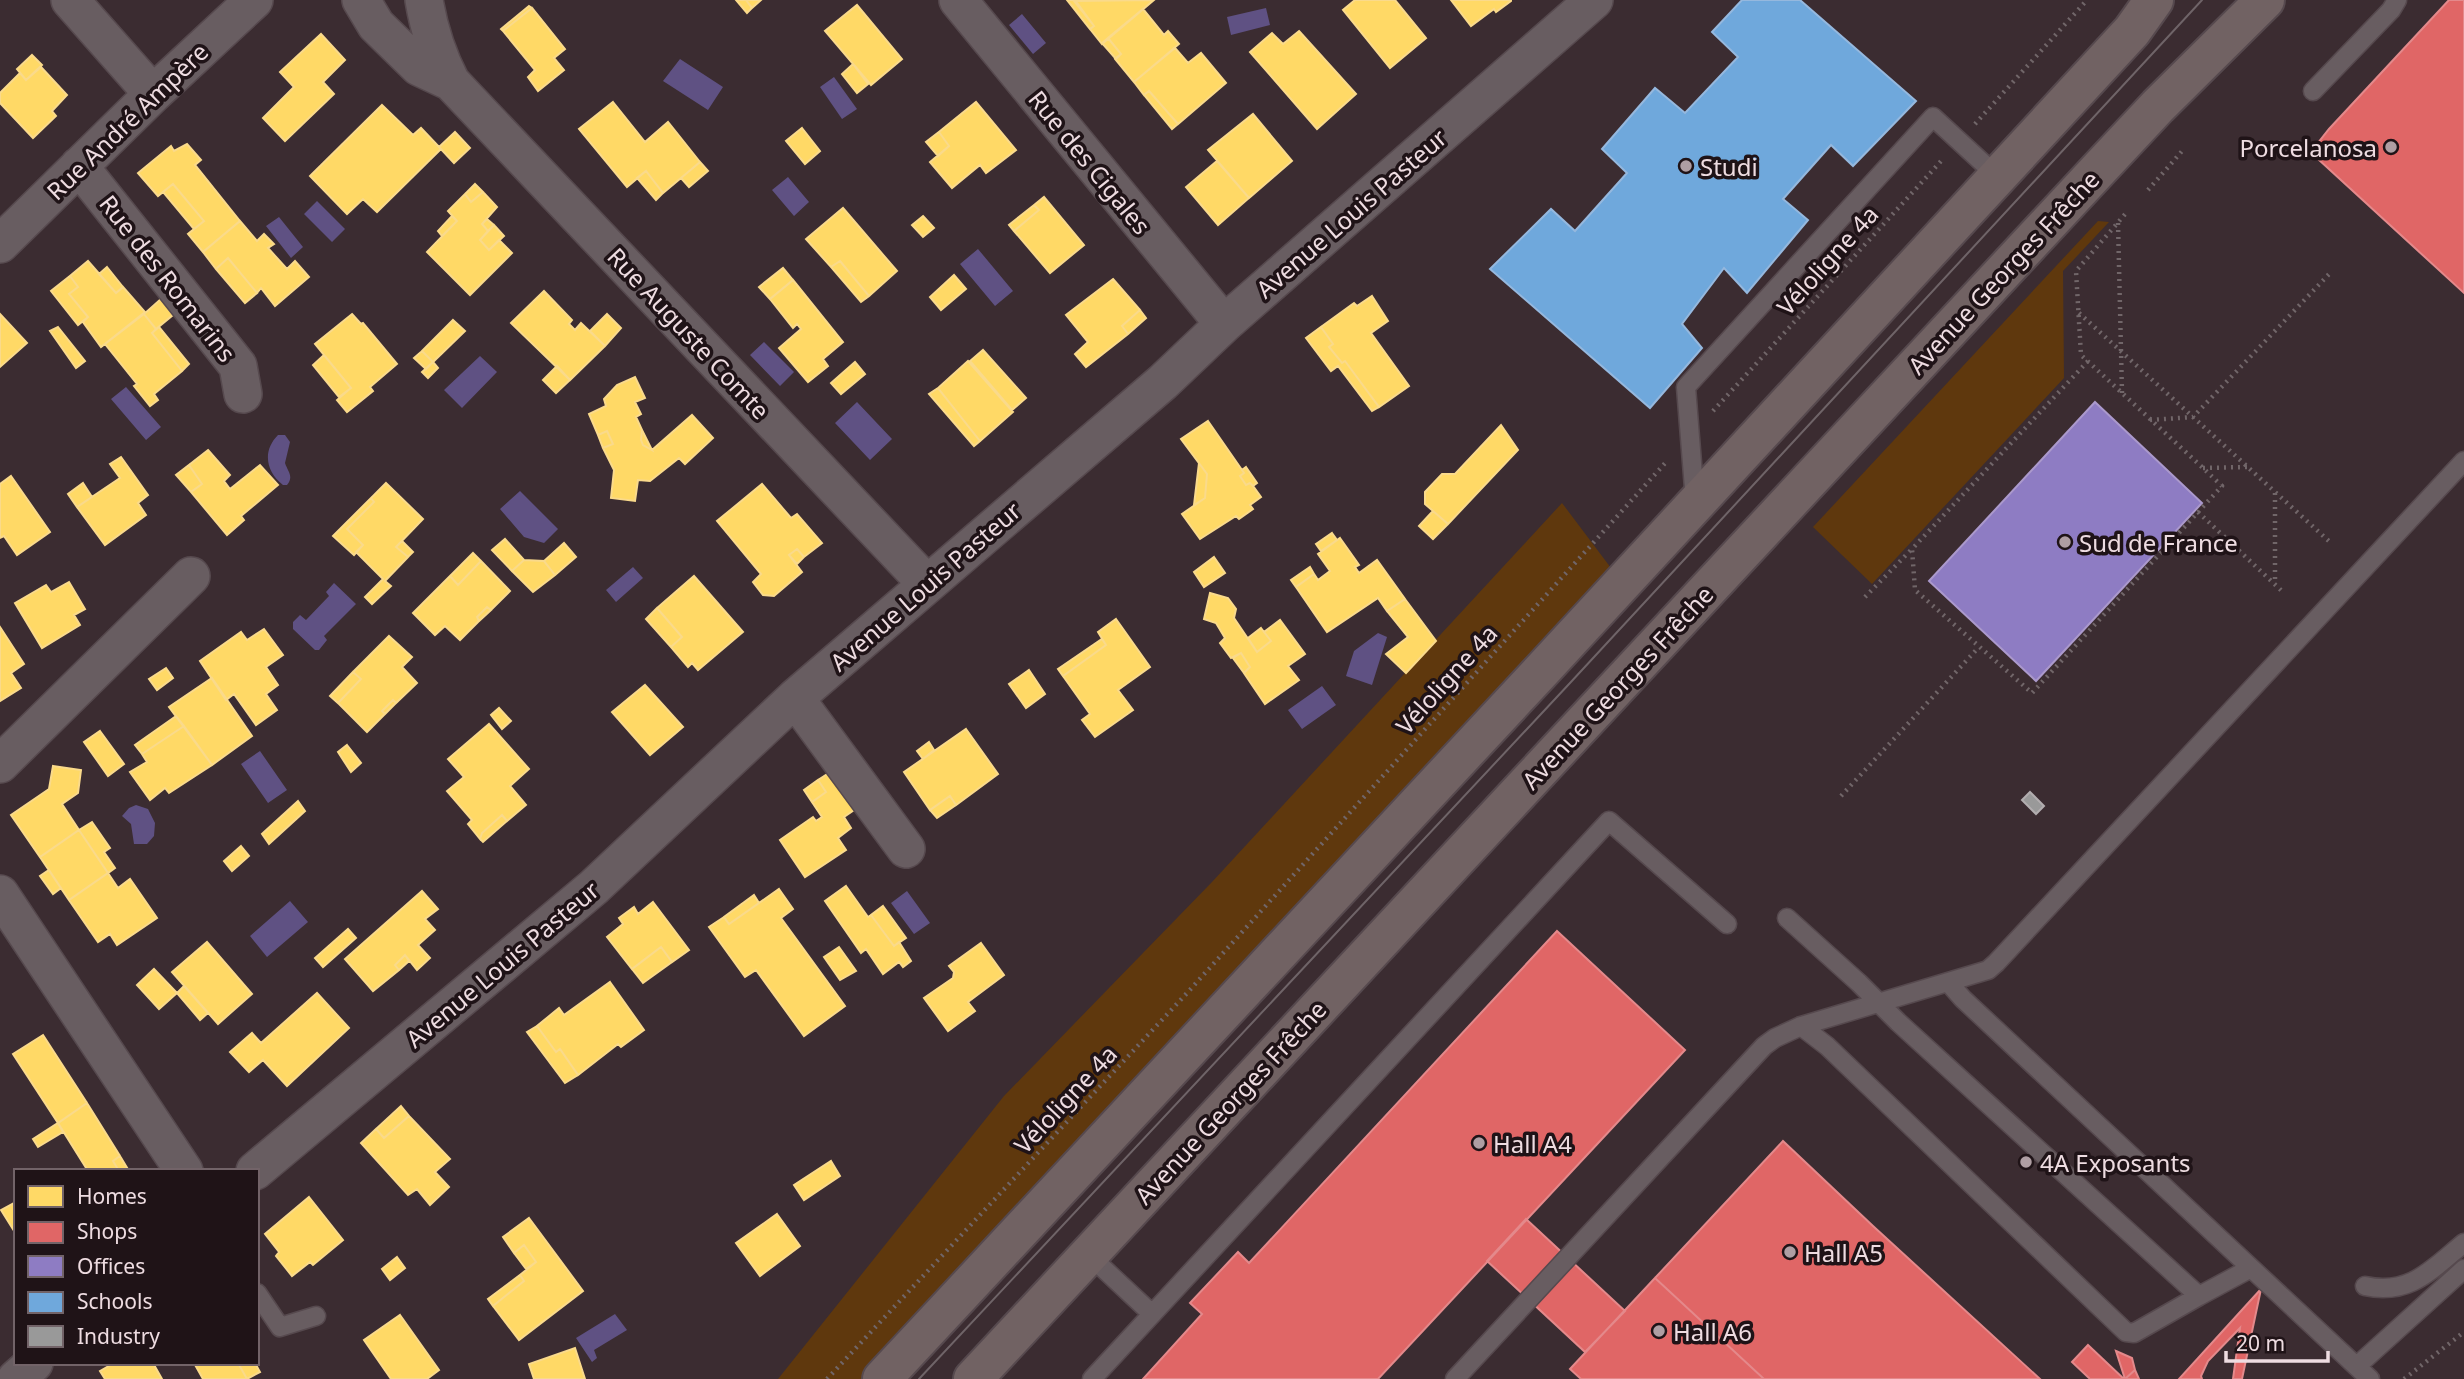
<svg xmlns="http://www.w3.org/2000/svg" width="2464" height="1379" font-family="'Noto Sans',sans-serif">
  <rect width="100%" height="100%" fill="#3b2c31"/>
  <path fill="#5f380d" d="M2098 221 2109 222 2063 271 2064 378 1872 584 1813 527Z
    M1562 503 1614 572 862 1379H778L1004 1096 1212 882Z"/>
  <path fill="#5f5183" d="M1266 8 1270 25 1231 35 1227 17Z
    M1022 14 1046 43 1033 54 1009 25Z
    M680 59 723 87 708 110 663 81Z
    M834 77 857 109 842 119 820 87Z
    M788 177 809 202 794 216 772 190Z
    M317 201 345 229 332 242 304 214Z
    M279 217 303 247 291 258 266 226Z
    M978 249 1013 291 995 306 960 264Z
    M764 342 794 372 780 386 750 355Z
    M480 356 497 372 462 408 444 390Z
    M126 387 161 427 146 440 111 399Z
    M857 402 892 439 870 460 835 423Z
    M278 435H285L290 442 285 463C288 472 294 476 287 485H283C266 472 262 451 278 435Z
    M520 491 558 529 544 543 524 537 500 509Z
    M633 567 643 578 616 602 606 590Z
    M334 583 356 604 324 636 327 640 319 650H315L293 629V622L300 615 306 620 329 596 326 592Z
    M1378 633 1387 637 1372 685 1346 676 1354 651Z
    M1322 686 1336 705 1302 729 1288 710Z
    M260 751 287 790 268 803 241 764Z
    M136 805 148 809 155 823 154 836 147 844H134L131 824 122 816 129 808Z
    M907 891 930 923 914 934 891 903Z
    M290 901 308 922 267 957 250 936Z
    M615 1314 627 1330 594 1350 597 1358 592 1362 576 1338Z"/>
  <path fill="#ffd966" stroke="#fada8b" stroke-width="2" d="M736 0H746L752 8 747 13Z
    M746 0H761L752 8Z
    M1067 0H1075L1094 26 1090 29Z
    M1154 0 1102 44 1090 29 1094 26 1074 1Z
    M1355 0H1395L1426 38 1390 68 1343 10Z
    M1451 0H1511V1L1496 12 1494 9 1471 26Z
    M857 5 902 59 871 85 825 31Z
    M529 6 532 8 503 31 501 29Z
    M532 8 565 49 554 58 564 70 538 91 528 77 535 70 503 31Z
    M1143 9 1164 35 1168 31 1179 44 1134 82 1115 59 1121 54 1108 38Z
    M1299 31 1356 94 1317 129 1250 52 1272 33 1283 44Z
    M321 34 345 60 323 82 334 94 285 141 263 118 294 87 280 72Z
    M1108 38 1121 54 1116 59 1102 43Z
    M1175 48 1188 63 1201 53 1226 83 1178 124 1149 91 1144 95 1134 82Z
    M32 55 42 65 26 80 17 69Z
    M853 64 868 84 857 93 842 74Z
    M41 67 67 95 52 111 56 116 33 138 0 103V93L20 73 26 80Z
    M1149 91 1178 124 1172 129 1144 95Z
    M613 102 645 142 668 122 700 162 663 193 646 171 627 187 579 129Z
    M976 102 1016 150 986 173 980 165 952 188 930 162 949 146 939 132Z
    M382 105 413 135 421 128 441 149 377 212 363 199 347 214 310 176Z
    M1253 114 1292 161 1249 198 1208 150Z
    M802 128 820 151 805 164 786 141Z
    M455 132 470 148 454 163 439 147Z
    M939 132 949 146 938 156 926 142Z
    M187 144 201 160 195 165 240 221 203 252 188 234 204 221 173 184 158 196 138 173 171 146 174 151Z
    M1217 161 1249 198 1218 225 1186 187Z
    M700 162 708 171 689 187 681 178Z
    M646 171 663 193 656 200 637 178Z
    M173 184 204 221 194 229 163 192Z
    M475 184 483 192 471 202 465 194Z
    M483 192 497 207 482 224 488 231 480 240 489 250 499 240 512 253 470 295 427 252 457 221 448 211 465 194 471 202Z
    M1044 197 1084 245 1050 273 1014 231 1039 210 1034 205Z
    M1034 205 1039 210 1014 231 1009 225Z
    M843 208 897 271 869 296 840 261 831 267 806 239Z
    M452 216 457 221 442 236 438 231Z
    M923 216 934 228 923 237 912 225Z
    M487 219 494 225 488 231 482 224Z
    M240 221 257 241 264 234 274 244 268 248 287 269 295 261 309 277 275 306 261 288 257 293 228 258 216 269 203 252Z
    M494 225 504 236 489 250 480 240Z
    M228 258 257 293 245 303 216 269Z
    M88 261 116 293 123 287 145 312 101 347 83 322 88 317 69 294 78 287 70 276Z
    M840 261 869 296 861 302 831 267Z
    M107 267 123 287 116 293 99 274Z
    M783 268 793 280 770 299 759 287Z
    M954 275 966 289 941 310 930 297Z
    M70 276 78 287 69 294 88 317 78 325 51 291Z
    M1113 279 1140 310 1122 326 1128 334 1086 367 1075 354 1088 342 1066 315Z
    M793 280 843 342 823 359 828 366 808 382 779 348 801 329 797 324 793 328 770 299Z
    M544 291 572 320 569 324 575 330 581 323 605 346 570 380 511 323Z
    M1372 296 1388 321 1371 333 1409 386 1379 407 1345 361 1342 363 1329 347 1333 344 1321 327 1354 303 1357 306Z
    M161 299 173 315 156 329 144 314Z
    M1140 310 1146 318 1128 334 1122 326Z
    M0 314 27 343 0 367Z
    M144 314 156 329 152 333 182 371 154 394 158 400 150 406 134 386 137 384 105 344Z
    M352 314 361 324 363 323 397 364 370 387 373 391 347 412 337 400 351 388 315 344Z
    M607 314 621 328 605 346 590 331Z
    M453 320 465 331 433 362 422 351Z
    M58 327 85 361 76 368 50 331Z
    M159 327 189 364 182 371 152 333Z
    M1321 327 1333 344 1329 347 1342 363 1345 361 1379 407 1372 411 1338 366 1331 371 1306 338Z
    M983 350 1026 398 1012 410 970 361Z
    M422 351 433 362 426 369 414 358Z
    M324 355 351 388 339 397 313 365Z
    M968 361 1013 412 980 441 938 388Z
    M433 362 438 368 428 378 422 372Z
    M855 362 865 374 841 394 831 383Z
    M557 366 570 380 556 393 543 380Z
    M635 377 645 398 635 402 641 414 636 417 642 430 641 440 643 445 652 450 692 415 713 438 685 464 679 458 650 481 638 480 635 501 611 498 614 470 603 448 613 444 607 431 598 435 589 414 606 406 604 399 617 385Z
    M938 388 980 441 974 446 929 394Z
    M1208 421 1242 470 1244 473 1240 476 1246 485 1250 483 1253 486 1261 497 1250 505 1253 509 1239 519 1236 516 1200 539 1182 514 1205 498 1207 474 1181 439Z
    M1501 425 1518 450 1448 524 1425 504V492L1442 474H1455Z
    M642 430 652 450 643 445 641 440Z
    M607 431 613 444 603 448 598 435Z
    M208 450 230 475 224 481 230 489 260 465 278 485 241 516 244 520 227 535 191 492 202 484 189 465Z
    M121 457 148 495 138 503 146 515 105 545 77 507 120 478 110 464Z
    M1199 463 1207 474 1205 498 1194 505Z
    M189 465 202 484 191 492 176 475Z
    M1246 467 1257 483 1253 486 1250 483 1246 485 1240 476 1244 473 1242 470Z
    M11 476 50 532 17 555 4 536 0 538V484Z
    M83 483 92 497 77 507 68 494Z
    M386 483 423 519 396 547 408 557 385 581 391 586 372 604 365 597 383 579 356 552 363 545 347 529 374 502 371 498Z
    M762 484 791 518 797 514 822 543 804 557 797 549 789 555 802 572 774 596 763 595 753 582 761 574 717 521Z
    M371 498 374 502 347 529 363 545 354 555 333 536Z
    M1433 511 1448 524 1433 539 1419 526Z
    M1332 533 1337 540 1321 551 1316 544Z
    M1340 538 1359 565 1355 567 1359 573 1377 560 1405 599 1387 611 1378 598 1327 632 1296 587 1314 574 1318 580 1330 571 1318 554Z
    M505 539 524 560 512 571 492 550Z
    M402 541 413 552 408 557 396 547Z
    M564 543 576 557 555 575 544 561Z
    M797 549 804 557 797 564 789 555Z
    M473 553 481 561 458 585 450 576Z
    M1214 557 1225 573 1204 587 1194 572Z
    M524 560 544 561 555 575 533 592 512 571Z
    M481 561 510 591 491 610 487 607 477 617 479 621 460 640 445 626 435 635 413 613 450 576 458 585Z
    M1310 567 1314 574 1296 587 1291 580Z
    M694 576 743 632 698 670 692 663 688 667 671 647 682 637 657 608Z
    M69 582 85 609 74 615 80 625 42 648 15 603 46 585 51 592Z
    M1210 593 1228 598 1236 609 1234 618 1257 652 1271 641 1264 632 1280 620 1305 654 1288 666 1299 680 1265 704 1244 673 1250 667 1241 653 1231 658 1220 643 1225 638 1216 623 1204 619Z
    M1405 599 1436 641 1406 673 1386 654 1408 637 1387 611Z
    M487 607 491 610 479 621 477 617Z
    M657 608 682 637 671 647 646 619Z
    M1116 619 1150 667 1118 690 1133 710 1095 737 1082 720 1090 714 1063 676 1106 645 1098 632Z
    M0 627 24 664 11 673 21 688 0 701Z
    M1261 628 1271 641 1257 652 1248 638Z
    M264 629 283 655 266 667 278 685 266 694 277 710 256 725 234 694 226 700 200 661 241 632 247 640Z
    M389 636 412 657 402 667 417 683 396 703 393 700 382 711 385 714 367 732 338 703 361 679 353 672Z
    M1102 639 1106 645 1063 676 1058 669Z
    M1241 653 1250 667 1244 673 1233 658Z
    M166 668 173 678 157 690 149 679Z
    M1029 670 1045 694 1026 708 1009 684Z
    M353 672 361 679 338 703 330 696Z
    M212 678 252 736 212 765 169 707Z
    M645 685 683 727 650 755 612 712Z
    M393 700 396 703 385 714 382 711Z
    M499 708 511 721 502 729 491 715Z
    M176 716 184 726 142 754 135 745Z
    M489 724 529 769 510 786 526 805 507 821 502 815 482 833 480 839 468 824 472 820 447 791 464 777 448 759Z
    M184 726 212 765 169 793 165 788 150 800 130 772 147 762 142 754Z
    M966 729 998 774 956 805 950 796 930 810 904 772Z
    M100 731 124 764 108 776 84 742Z
    M929 742 934 750 923 759 917 751Z
    M347 745 361 763 351 772 338 752Z
    M53 766 81 770 78 793 62 804 79 830 40 857 11 815 49 789Z
    M835 769 860 806 844 817 851 828 838 838 846 850 805 877 780 840 813 817 816 821 822 817 812 802 826 792 818 780Z
    M818 780 826 792 812 802 804 790Z
    M950 796 956 805 937 818 930 810Z
    M298 801 305 811 269 844 262 834Z
    M502 815 507 821 483 842 480 839 482 833Z
    M92 822 110 848 104 852 115 868 108 873 79 830Z
    M79 830 108 873 69 900 40 857Z
    M241 846 249 856 232 871 224 861Z
    M49 870 61 888 53 894 40 876Z
    M108 873 118 888 130 879 157 918 117 945 110 934 98 942 69 900Z
    M846 886 868 917 871 915 894 946 899 942 911 961 903 967 899 962 883 974 866 949 861 953 825 901Z
    M779 889 793 909 781 918 845 1006 804 1036 756 970 745 977 709 927 724 917 729 924Z
    M422 891 438 909 425 919 435 930 418 945 430 958 417 970 405 955 395 965 399 970 373 991 345 959Z
    M754 895 759 903 729 924 724 917Z
    M653 902 689 950 672 962 661 947 632 969 607 937 623 924 619 918 634 907 638 914Z
    M883 906 906 938 894 946 871 915Z
    M348 929 356 938 323 967 315 958Z
    M207 942 252 994 218 1024 172 972Z
    M981 943 1004 975 968 1002 975 1011 948 1031 924 998 953 978 954 972 949 966Z
    M661 947 672 962 643 983 632 969Z
    M839 947 856 971 840 980 824 957Z
    M405 955 409 961 399 970 395 965Z
    M154 969 177 993 159 1009 137 985Z
    M610 982 644 1030 621 1047 618 1044 578 1075 560 1049 556 1052 537 1026 559 1008 564 1015Z
    M184 986 208 1013 200 1020 177 993Z
    M317 993 349 1028 287 1086 263 1060 249 1072 230 1052 252 1033 261 1043Z
    M537 1026 556 1052 560 1049 578 1075 565 1083 527 1032Z
    M43 1035 87 1103 58 1123 13 1054Z
    M87 1103 120 1156 113 1161 119 1171H88L58 1123Z
    M401 1106 409 1116 384 1138 376 1129Z
    M409 1116 450 1159 435 1172 449 1187 430 1205 417 1189 408 1195 361 1143 376 1129 384 1138Z
    M58 1123 63 1132 38 1147 33 1139Z
    M120 1156 129 1171H119L113 1161Z
    M831 1161 840 1176 804 1200 794 1185Z
    M309 1197 343 1240 313 1265 310 1262 292 1276 276 1256 279 1252 265 1234Z
    M16 1202V1234L1 1210Z
    M777 1214 800 1246 760 1276 736 1243Z
    M529 1218 583 1291 519 1340 493 1306 524 1281 520 1275 536 1262 524 1245 514 1253 503 1237Z
    M524 1245 536 1262 526 1269 514 1253Z
    M397 1257 405 1268 390 1280 382 1269Z
    M520 1275 524 1281 493 1306 488 1299Z
    M400 1315 439 1370 427 1379H391L364 1340Z
    M575 1348 585 1379H534L529 1364Z
    M114 1363H153L162 1379H105L100 1371Z
    M194 1363H238L247 1379H203Z
    M238 1363H255L260 1372 247 1379Z"/>
  <path fill="#e06666" stroke="#e4898b" stroke-width="2" d="M2449 0H2464V293L2318 159 2317 151 2318 143 2329 129Z
    M1557 931 1685 1050 1378 1379H1143L1202 1314 1190 1303 1238 1252 1249 1263Z
    M1783 1141 1873 1226 2040 1379H1764L1655 1278Z
    M1526 1219 1625 1311 1585 1352 1487 1261Z
    M1655 1278 1764 1379H1581L1570 1369Z
    M2261 1289 2242 1379H2233L2240 1328 2208 1361 2201 1376 2202 1379H2179Z
    M2088 1345 2124 1379H2090L2072 1362Z
    M2116 1351 2132 1358 2135 1370 2125 1379Z
    M2135 1370 2139 1379H2125Z"/>
  <path fill="#8e7cc3" stroke="#ab99cc" stroke-width="2" d="M2095 402 2202 503 2036 681 1929 581Z"/>
  <path fill="#6fa8dc" stroke="#95b8de" stroke-width="2" d="M1742 0H1800L1916 101 1853 166 1831 145 1783 199 1808 220 1747 293 1724 268 1682 324 1702 348 1650 408 1490 269 1551 209 1575 231 1627 173 1602 149 1655 88 1685 113 1738 57 1712 32Z"/>
  <path fill="#999" stroke="#b2adaf" stroke-width="2" d="M2030 792 2044 806 2036 814 2022 800Z"/>
  <g fill="none" stroke-linecap="round" stroke-linejoin="round">
    <g stroke="#56494e" stroke-width="21">
      <path id="service" d="M2313 91 2391 10 2397 0
        M1695 501 1686 387 1933 117 1997 176
        M1787 918 1859 983 1898 1022 2199 1296 2251 1268
        M1948 982 1963 999 2370 1379
        M1801 1026 1827 1046 2126 1332 2134 1333 2199 1296
        M1089 1255 1151 1313
        M2365 1286C2410 1296 2432 1269 2464 1243
        M257 1293 280 1327 316 1316
        M2357 1366 2464 1269
        M1092 1379 1609 821 1727 924
        M1455 1379 1764 1046 1775 1038 1801 1026 1988 970 1996 963 2464 461"/>
    </g>
    <g stroke="#56494e" stroke-width="40">
      <path id="minor" d="M70 0 153 94
        M361 0 376 25 419 67 451 82
        M424 0C429 30 437 55 451 82L927 584
        M958 0 1224 324
        M79 166 238 366 243 394
        M0 244 153 94 254 0
        M795 698 906 849
        M0 764 191 576
        M0 894 184 1171
        M255 1171 594 887 795 698 1163 382 1224 324 1594 0
        M16 1379 34 1363"/>
    </g>
    <g stroke="#56494e" stroke-width="42">
      <path id="primary" d="M882 1379 1544 668 2132 31 2154 0
        M973 1379 2100 168 2158 106 2265 0"/>
    </g>
    <path stroke="#716669" stroke-width="4.5" stroke-dasharray="2 5" stroke-linecap="butt" d="M1975 124 2087 0
      M2148 190 2183 150
      M2118 223 2122 393
      M2079 313 2331 543
      M2088 361 1912 549 1915 590 2032 693 2222 486 2203 468 2081 355 2076 271 2127 212
      M1713 411 1943 159
      M2150 420 2193 417 2332 271
      M2203 468 2247 467
      M2275 493V584
      M2198 512 2284 593
      M1865 597 1911 550
      M1841 796 1979 647
      M827 1379 1188 992 1667 461
      M2404 1379 2464 1332"/>
    <use href="#service" stroke="#685d61" stroke-width="18"/>
    <use href="#minor" stroke="#685d61" stroke-width="37"/>
    <use href="#primary" stroke="#716263" stroke-width="38"/>
    <path stroke="#6f6468" stroke-width="2" d="M919 1379 1570 683 2202 0"/>
  </g>
  <g fill="#af9ea3" stroke="#1f1317" stroke-width="2.5">
    <circle cx="2391" cy="147" r="7"/>
    <circle cx="1686" cy="166" r="7"/>
    <circle cx="2065" cy="542" r="7"/>
    <circle cx="1479" cy="1143" r="7"/>
    <circle cx="2026" cy="1162" r="7"/>
    <circle cx="1790" cy="1252" r="7"/>
    <circle cx="1659" cy="1331" r="7"/>
  </g>
  <g text-anchor="middle" dominant-baseline="central" stroke-width="7" stroke-linejoin="round" paint-order="stroke">
    <g font-size="24" fill="#eedce1" stroke="#1f1317">
      <text transform="translate(127 121) rotate(-44)">Rue André Ampère</text>
      <text transform="translate(1090 162) rotate(51)">Rue des Cigales</text>
      <text transform="translate(1351 213) rotate(-41)">Avenue Louis Pasteur</text>
      <text transform="translate(1827 260) rotate(-48)">Véloligne 4a</text>
      <text transform="translate(2003 272) rotate(-47)">Avenue Georges Frêche</text>
      <text transform="translate(168 278) rotate(52)">Rue des Romarins</text>
      <text transform="translate(689 333) rotate(47)">Rue Auguste Comte</text>
      <text transform="translate(925 586) rotate(-41)">Avenue Louis Pasteur</text>
      <text transform="translate(1446 679) rotate(-48)">Véloligne 4a</text>
      <text transform="translate(1617 687) rotate(-47)">Avenue Georges Frêche</text>
      <text transform="translate(502 964) rotate(-40)">Avenue Louis Pasteur</text>
      <text transform="translate(1065 1099) rotate(-47)">Véloligne 4a</text>
      <text transform="translate(1230 1102) rotate(-47)">Avenue Georges Frêche</text>
    </g>
    <g font-size="24" fill="#eedce1" stroke="#1f1317" text-anchor="start">
      <text x="2377" y="147" text-anchor="end">Porcelanosa</text>
      <text x="1700" y="166">Studi</text>
      <text x="2079" y="542">Sud de France</text>
      <text x="1493" y="1143">Hall A4</text>
      <text x="2040" y="1162">4A Exposants</text>
      <text x="1804" y="1252">Hall A5</text>
      <text x="1673" y="1331">Hall A6</text>
    </g>
  </g>
  <rect x="14" y="1169" width="245" height="196" fill="#1f1317" stroke="#726368" stroke-width="2"/>
  <rect x="28" y="1186" width="35" height="21" fill="#ffd966" stroke="#726368" stroke-width="2"/>
  <text x="77" y="1204" font-size="21" fill="#eedce1">Homes</text>
  <rect x="28" y="1222" width="35" height="21" fill="#e06666" stroke="#726368" stroke-width="2"/>
  <text x="77" y="1239" font-size="21" fill="#eedce1">Shops</text>
  <rect x="28" y="1256" width="35" height="21" fill="#8e7cc3" stroke="#726368" stroke-width="2"/>
  <text x="77" y="1274" font-size="21" fill="#eedce1">Offices</text>
  <rect x="28" y="1292" width="35" height="21" fill="#6fa8dc" stroke="#726368" stroke-width="2"/>
  <text x="77" y="1309" font-size="21" fill="#eedce1">Schools</text>
  <rect x="28" y="1326" width="35" height="21" fill="#999999" stroke="#726368" stroke-width="2"/>
  <text x="77" y="1344" font-size="21" fill="#eedce1">Industry</text>
  <path d="M2226 1351v10h102v-10" fill="none" stroke="#eedce1" stroke-width="3.5"/>
  <text x="2236" y="1351" font-size="21" fill="#eedce1" stroke="#1f1317" stroke-width="5" paint-order="stroke">20 m</text>
</svg>
